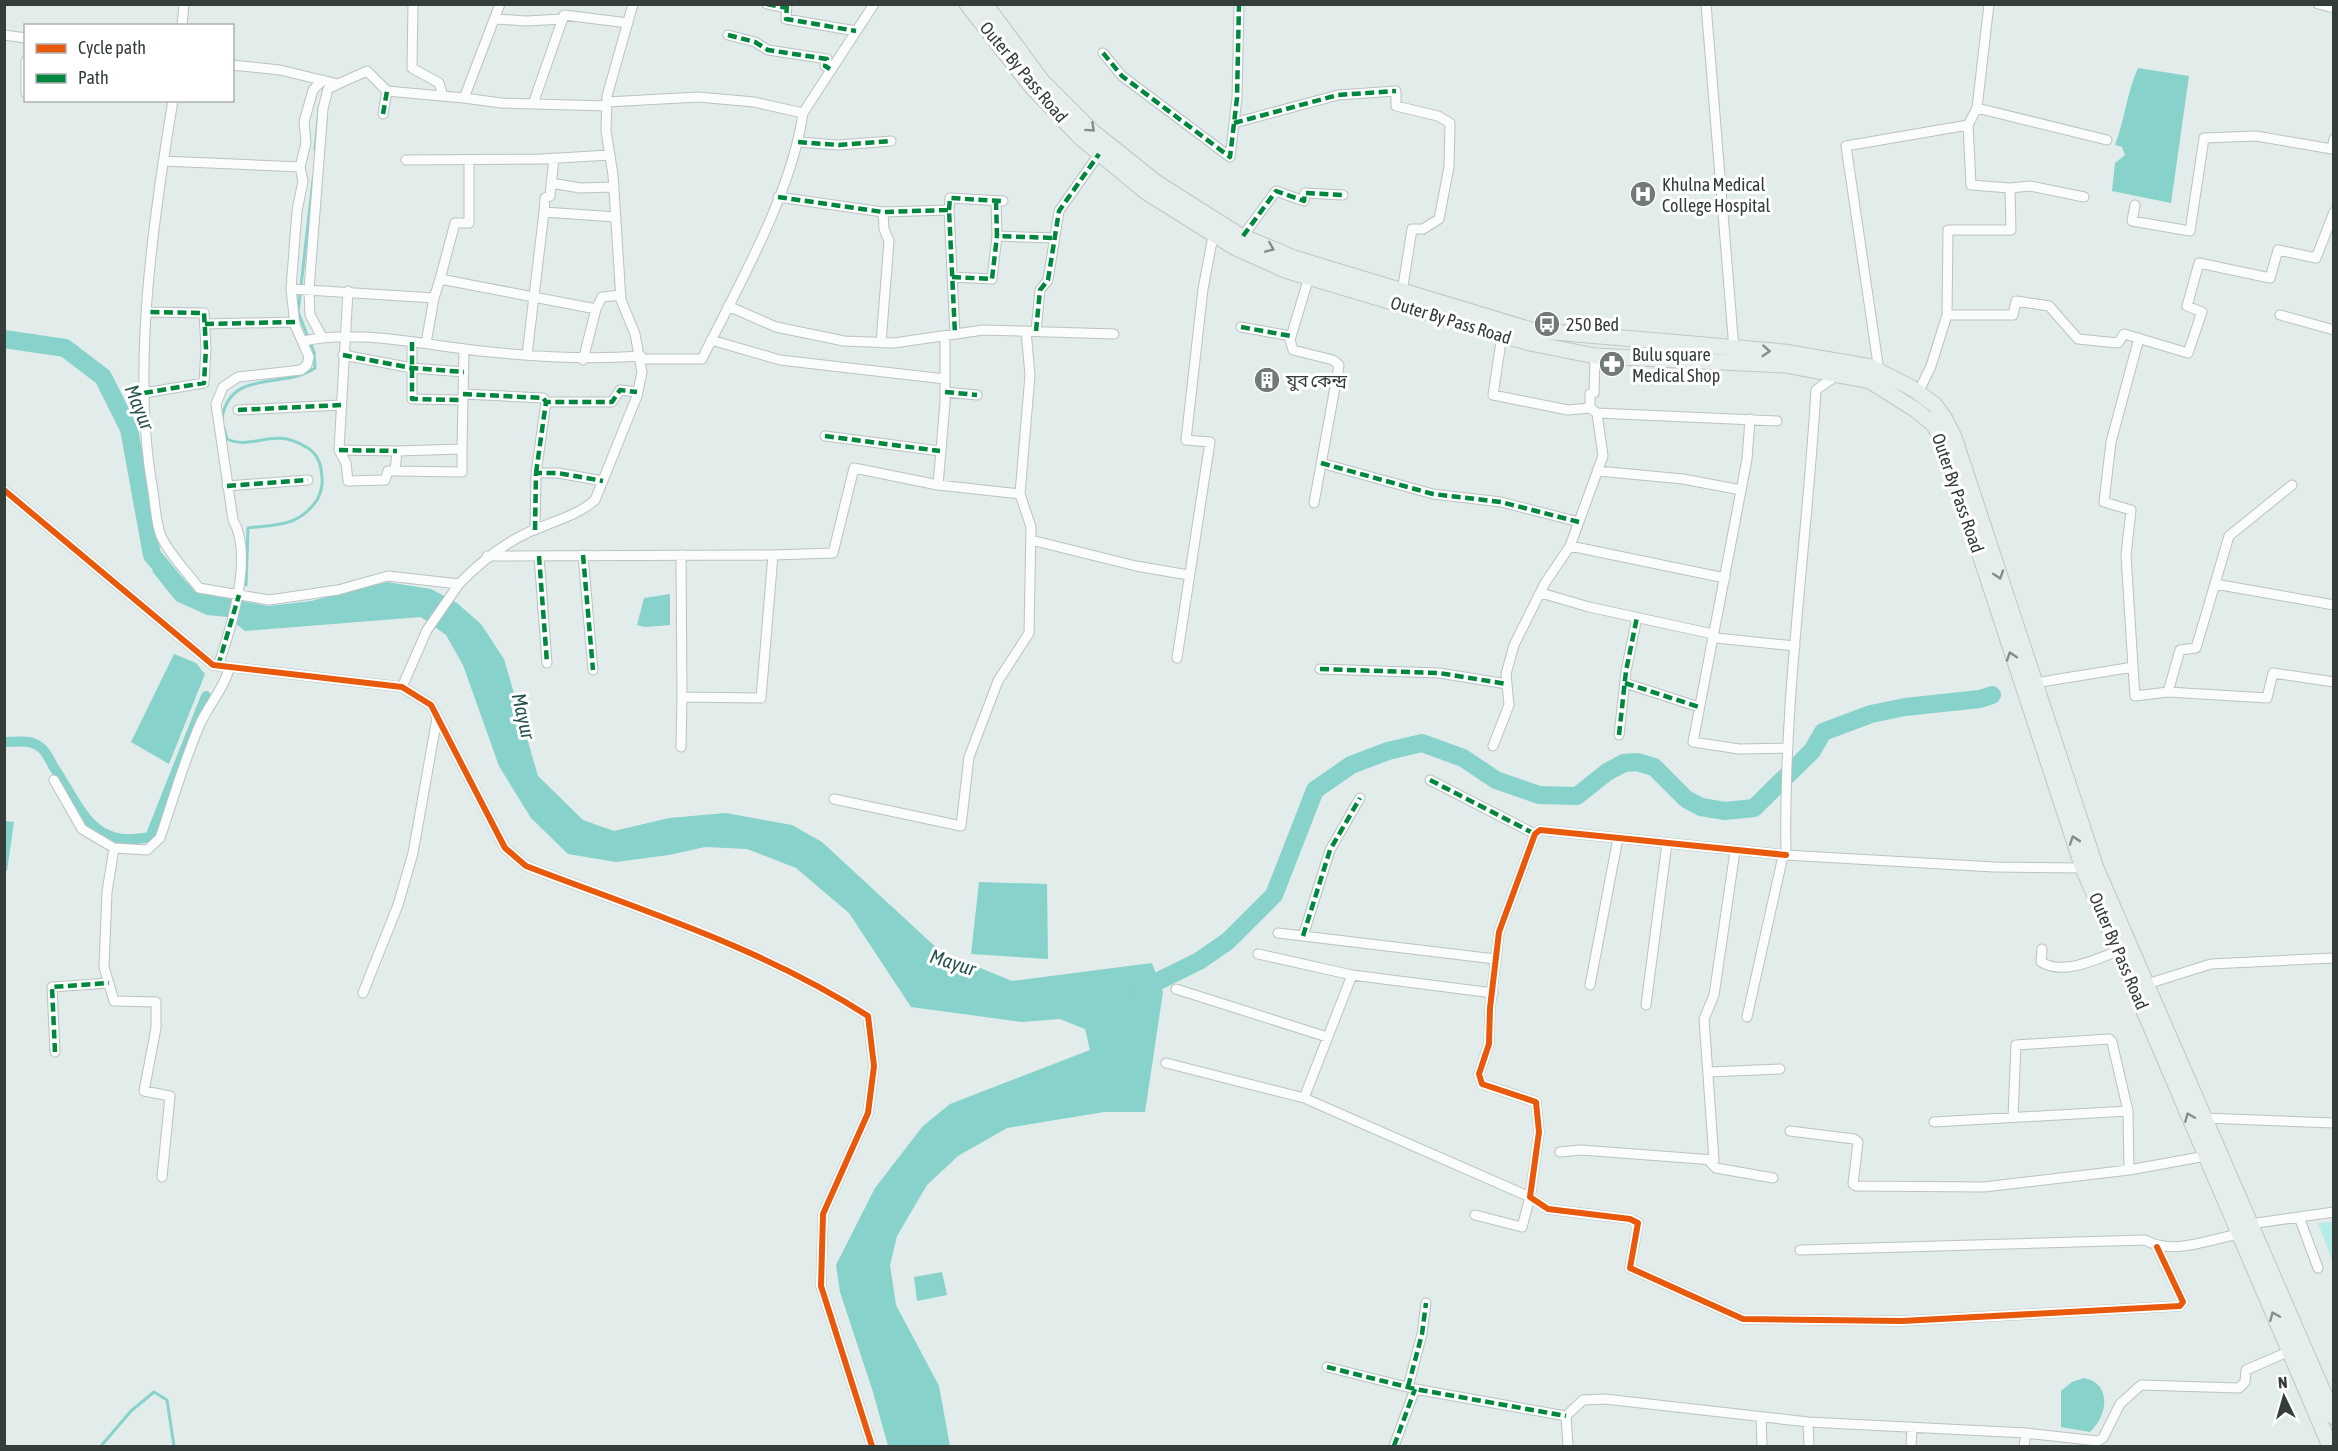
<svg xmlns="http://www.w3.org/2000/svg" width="2338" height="1451" font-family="'Asap Condensed','Noto Sans Bengali',sans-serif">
  <rect width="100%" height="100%" fill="#e2ecea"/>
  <path fill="#b3ede6" d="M2333 1222H2334L2333 1263 2318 1223Z"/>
  <path fill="#87d2ca" d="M2138 68 2189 76 2171 203 2112 191 2115 163 2125 155 2122 147 2115 145C2125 119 2127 92 2138 68Z
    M169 564 196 592 268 606 311 601 387 582 431 589 457 603 481 624 504 659 538 776 583 820 614 831 669 818 726 813 792 825 822 842 941 952 1012 981 1152 963 1163 992 1145 1112H1104L1007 1128 958 1156 927 1185 897 1236 890 1265 896 1305 939 1386 950 1446H888L873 1392 840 1292 836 1265 875 1188 923 1126 950 1104 1090 1050 1085 1029 1060 1019 1022 1022 911 1007 849 913 796 868 747 849 705 847 669 855 616 862 568 854 531 818 499 766 463 665 446 635 421 617 245 631 227 617 207 615 176 601 152 571Z
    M670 594V625L645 627 637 625 644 598Z
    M174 654 196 663 205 674 169 764 131 742Z
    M5 821 14 822 7 871 4 870Z
    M979 882 1047 884 1048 959 971 954Z
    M942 1272 947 1295 917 1301 914 1277Z
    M2084 1378C2112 1383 2108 1416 2090 1432L2061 1427V1391L2072 1382Z"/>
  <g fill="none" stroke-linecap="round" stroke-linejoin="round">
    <path stroke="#87d2ca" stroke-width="3" d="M315 150 319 109
      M222 418C231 368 283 390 315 368L314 352 298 312 313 180
      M224 428 227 439C253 451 272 426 306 447 314 451 320 460 321 469 323 481 323 489 317 500 298 527 278 524 248 528L246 585
      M101 1446 131 1411 154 1392 167 1400 174 1446"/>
    <path stroke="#87d2ca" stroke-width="10" d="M4 742C16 742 30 739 40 747 46 751 50 760 53 766 81 807 90 850 150 837L206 696"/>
    <path stroke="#87d2ca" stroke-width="18" d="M4 339 65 348 103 377 129 429 152 555 177 585
      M1136 992 1199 961 1228 941 1274 895 1315 790 1351 765 1388 751 1422 743 1463 758 1496 780 1539 795 1577 796 1607 772 1624 763 1637 762 1654 767 1686 799 1701 807 1725 811 1754 808 1812 751 1823 732 1871 714 1905 707 1980 699 1992 695"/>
    <g stroke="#bbc3c2" stroke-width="11">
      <path id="minor" d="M413 4 412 68 439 83 443 96
        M767 4 787 8
        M787 4 786 19 856 31
        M1706 4 1734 349
        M2318 4 2334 8
        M496 19 526 21 563 19
        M182 26 184 4
        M4 35 26 38
        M728 35 755 42 768 50 827 59 825 66 830 69
        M1103 53 1122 76 1230 157 1237 98 1239 4
        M26 61V93
        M232 65 280 70 338 84 367 71 387 91 464 98 500 4
        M464 98 501 103 607 106
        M173 100C153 221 131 371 153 491 155 505 156 524 161 536 169 554 187 572 199 588L269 600 338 590 388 576 459 584 427 630 402 687
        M607 102 698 97 754 102 803 113 874 4
        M533 104 564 15 628 23
        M1977 108 2107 140
        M383 114 387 91
        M1234 123 1338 95 1396 91V106L1438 116 1450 123 1449 167 1439 219 1423 229H1412L1402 292
        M798 142 839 145 891 141
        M406 160 542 159 610 155
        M163 161 300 167 303 181 297 211 291 289 295 325 309 357 307 365 301 370 238 377 223 387 216 404 233 520C254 556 231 629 218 666
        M300 167 306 143 304 122 313 90 323 80
        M551 183 580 188 614 187
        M2010 188 2030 186 2084 197
        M778 197 883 212 949 210 955 334
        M996 201 997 236 1055 238
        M2135 205 2132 221 2190 231 2204 138 2256 136 2332 149 2334 139
        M949 210 950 198 1003 201
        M544 212 545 198 550 196 554 158
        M1243 236 1276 191 1304 201 1305 193 1343 195
        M952 277 992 279 997 236
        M1309 277 1290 340 1293 350 1333 360 1339 365 1314 503
        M440 279 455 223H469V160
        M291 289 434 298 426 343
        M348 291 339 450 346 463 348 481 385 480 388 471H395L397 451 462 449 464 349
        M434 298 440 279 596 309 602 297 621 295
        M728 306 776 327 844 341 894 343 983 330 1114 334
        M1947 315H2013L2016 301 2049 306 2078 339 2118 343 2124 334 2188 353 2202 312 2187 306 2199 263 2270 278 2278 250 2316 258 2334 212
        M2280 315 2334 330
        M205 324 295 322
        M1241 327 1291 336
        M1036 331 1040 290 1048 280 1059 211 1099 154
        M1502 335 1493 395 1568 410 1590 408
        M322 337 310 315 309 289 323 109 328 89 338 84
        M711 340 780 360 945 379
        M303 341C360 329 424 345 481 351 536 357 586 360 641 356
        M412 342V399L463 400
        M881 343 889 241 884 229 883 212
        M343 355 412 368 464 372
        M527 355 544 212 616 217
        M641 359H702C738 286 792 193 803 113
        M583 360 596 309
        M1879 371 1846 146 1968 125
        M1837 375 1816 390C1807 545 1783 700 1786 855L1994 867 2083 868
        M945 392 977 395
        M144 393 204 383 206 348 204 313 147 312
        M1918 393 1931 366 1947 315 1948 230H2011L2010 188 1971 185 1968 125 1977 108 1989 4
        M463 394 543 398 546 402
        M238 410 341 405
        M1597 413 1777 421
        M1750 419 1747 459 1693 742 1739 749 1788 748
        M825 436 940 451
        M339 450 397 451
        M1321 463 1433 494 1501 502 1579 522
        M395 471 462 472V449
        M1598 471 1683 479 1741 490
        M536 473 546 402H612L620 390 637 392
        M938 485 945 403V336
        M227 486 308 480
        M4 490 213 665 402 687 431 705 505 848 526 866C643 911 763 948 868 1016L874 1066 868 1113 823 1214 821 1286 872 1446
        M535 530 536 473H558L603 481
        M1031 540 1136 566 1188 575
        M1570 546 1725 578
        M583 555 593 670
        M773 555 833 553 854 468 938 485 1020 494 1030 375 1026 331
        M487 556 773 555 761 698 682 697 681 555
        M539 556 547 663
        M459 584C480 562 501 545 529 532 551 522 577 516 595 500L637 396 642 372 635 334 621 300 613 175 606 131 607 96 633 4
        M2215 584 2334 605
        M1541 593 1589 607 1713 634 1716 638 1795 646
        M1177 658 1210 442 1186 440 1203 289 1213 236
        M2133 667 2126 555 2131 510 2104 502 2111 442 2139 338
        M1320 669 1439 673 1507 684
        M1625 683 1699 707
        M2035 683 2133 667 2135 696 2168 692 2180 650 2196 648 2229 536 2292 485
        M2168 692 2267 698 2273 673 2334 682
        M1619 735 1626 671 1637 617
        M1493 746 1509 705 1506 674 1514 645 1545 583 1570 546 1603 456 1597 413 1590 408V394L1594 393 1595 356
        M681 747 682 697
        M54 780 82 829 114 848 147 850 160 838C173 800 184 761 200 724 208 706 226 685 229 668
        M1430 780 1535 834
        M834 799 961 826 969 757 998 681 1029 633 1031 527 1020 494
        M114 848 107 892 104 967 114 1001 156 1002V1028L144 1091 170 1096 162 1177
        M1786 855 1540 830 1535 834 1499 932 1490 1008 1489 1044 1479 1074 1482 1084 1536 1102 1539 1132 1530 1197 1548 1209 1630 1219 1638 1223 1630 1268 1743 1319 1902 1321 2180 1306 2183 1302 2157 1247
        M1278 933 1495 959
        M1303 936 1330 850 1360 798
        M2042 949 2041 962C2064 976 2096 959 2118 951
        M1258 954 1352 975
        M2147 984 2211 964 2334 958
        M1590 985 1618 838
        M1176 989 1327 1037
        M363 993 398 905 413 853 437 718
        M1646 1005 1667 843
        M1747 1017 1783 856
        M55 1052 52 987 109 983
        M1166 1063 1304 1098 1352 975 1493 993
        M1709 1072 1780 1069
        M1304 1098 1530 1197 1522 1227 1475 1215
        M2013 1117 2016 1045 2109 1039 2112 1042 2128 1111 2129 1170
        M2204 1118 2334 1123
        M1934 1122 2128 1111
        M1790 1131 1854 1139 1858 1142 1853 1184 1856 1186 1984 1187 2129 1170 2206 1156
        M1560 1152 1581 1150 1714 1160 1704 1019 1714 995 1735 851
        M1710 1162 1716 1168 1773 1178
        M2299 1217 2318 1268
        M2250 1224 2334 1212
        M1800 1250 2145 1240C2173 1256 2210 1239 2239 1234
        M1327 1367 1415 1389 1566 1416
        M1408 1387 1422 1334 1426 1303
        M1761 1418 1762 1446
        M1808 1422 1809 1446
        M1394 1446 1415 1389
        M1568 1446 1566 1416 1583 1400 1605 1399 1808 1422 2026 1433 2098 1441 2103 1438 2120 1404 2141 1385 2239 1388 2245 1382 2246 1370 2290 1351
        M1911 1446 1912 1429
        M2024 1446 2026 1433"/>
    </g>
    <g stroke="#c1c6c5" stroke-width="17">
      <path id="primary" d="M967 4 1031 86 1081 138 1146 192 1234 247 1285 270 1530 343 1595 356 1785 365 1870 381 1916 410 1933 424 1942 439 2083 868 2330 1446
        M985 4 1042 81 1093 132 1157 183 1239 235 1294 258 1531 330 1784 352 1871 367 1912 388 1935 405 1945 419 1954 437 2096 868 2334 1417"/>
    </g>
    <use href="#minor" stroke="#fbfcfc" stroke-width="9"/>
    <use href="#primary" stroke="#e5eeed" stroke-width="15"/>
    <path stroke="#00873e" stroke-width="4.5" stroke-dasharray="9 4.5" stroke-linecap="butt" d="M767 4 787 8
      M787 4 786 19 856 31
      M728 35 755 42 768 50 827 59 825 66 830 69
      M1103 53 1122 76 1230 157 1237 98 1239 4
      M383 114 387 91
      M1234 123 1338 95 1396 91
      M798 142 839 145 891 141
      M778 197 883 212 949 210 955 334
      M996 201 997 236 1055 238
      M949 210 950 198 1001 201
      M1243 236 1276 191 1304 201 1305 193 1343 195
      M952 277 992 279 997 236
      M205 324 295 322
      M1241 327 1291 336
      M1036 331 1040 290 1048 280 1059 211 1099 154
      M412 342V399L463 400
      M343 355 412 368 464 372
      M945 392 977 395
      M144 393 204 383 206 348 204 313 147 312
      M463 394 543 398 546 402
      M238 410 341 405
      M825 436 940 451
      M339 450 397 451
      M1321 463 1433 494 1501 502 1579 522
      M536 473 546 402H612L620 390 637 392
      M227 486 308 480
      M535 530 536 473H558L603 481
      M583 555 593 670
      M539 556 547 663
      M218 666 239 595
      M1320 669 1439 673 1507 684
      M1625 683 1699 707
      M1619 735 1626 671 1637 617
      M1430 780 1535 834
      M1303 936 1330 850 1360 798
      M55 1052 52 987 109 983
      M1327 1367 1415 1389 1566 1416
      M1408 1387 1422 1334 1426 1303
      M1394 1446 1415 1389"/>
    <g stroke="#fff" stroke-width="10">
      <path id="cycleway" d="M4 490 213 665 402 687 431 705 505 848 526 866C643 911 763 948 868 1016L874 1066 868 1113 823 1214 821 1286 872 1446
        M1786 855 1540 830 1535 834 1499 932 1490 1008 1489 1044 1479 1074 1482 1084 1536 1102 1539 1132 1530 1197 1548 1209 1630 1219 1638 1223 1630 1268 1743 1319 1902 1321 2180 1306 2183 1302 2157 1247"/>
    </g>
    <use href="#cycleway" stroke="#e8590c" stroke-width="6"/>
  </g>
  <defs><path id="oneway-chevron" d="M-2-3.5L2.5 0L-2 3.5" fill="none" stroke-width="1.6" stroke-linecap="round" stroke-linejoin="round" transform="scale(1.5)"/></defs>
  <g stroke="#848d8b">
    <use href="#oneway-chevron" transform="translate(1091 128) rotate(42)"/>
    <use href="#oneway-chevron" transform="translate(1270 248) rotate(23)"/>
    <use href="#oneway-chevron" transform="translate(1766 351) rotate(4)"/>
    <use href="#oneway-chevron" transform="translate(1999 575) rotate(72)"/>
    <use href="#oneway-chevron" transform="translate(2011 656) rotate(-108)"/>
    <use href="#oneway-chevron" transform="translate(2074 840) rotate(-109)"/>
    <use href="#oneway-chevron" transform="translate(2189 1117) rotate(-113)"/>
    <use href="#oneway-chevron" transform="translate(2274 1316) rotate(-113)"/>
  </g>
  <defs>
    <g id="hospital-disc" transform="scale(1.35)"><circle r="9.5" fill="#727a78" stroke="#fff"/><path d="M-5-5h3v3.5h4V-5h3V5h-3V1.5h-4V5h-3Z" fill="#fff"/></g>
    <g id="bus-disc" transform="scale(1.35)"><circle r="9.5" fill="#727a78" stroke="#fff"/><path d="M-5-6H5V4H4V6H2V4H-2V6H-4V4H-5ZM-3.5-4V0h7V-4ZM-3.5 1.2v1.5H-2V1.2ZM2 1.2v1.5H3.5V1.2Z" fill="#fff"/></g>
    <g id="pharmacy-disc" transform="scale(1.35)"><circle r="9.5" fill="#727a78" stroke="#fff"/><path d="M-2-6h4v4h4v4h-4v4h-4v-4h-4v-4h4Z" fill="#fff"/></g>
    <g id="building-disc" transform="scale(1.35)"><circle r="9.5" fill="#727a78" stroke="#fff"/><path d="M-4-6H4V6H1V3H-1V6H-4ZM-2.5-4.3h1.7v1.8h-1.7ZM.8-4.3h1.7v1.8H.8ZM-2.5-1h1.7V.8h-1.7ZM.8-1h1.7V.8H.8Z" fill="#fff"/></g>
  </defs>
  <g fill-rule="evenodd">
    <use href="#hospital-disc" x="1643" y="194"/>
    <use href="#bus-disc" x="1547" y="324"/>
    <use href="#pharmacy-disc" x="1612" y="364"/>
    <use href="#building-disc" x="1267" y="380"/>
  </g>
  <g text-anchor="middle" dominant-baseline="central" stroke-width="6" stroke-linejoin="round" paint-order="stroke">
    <g font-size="18" fill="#353d3b" stroke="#fff">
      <text transform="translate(1024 72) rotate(50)">Outer By Pass Road</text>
      <text transform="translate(1451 320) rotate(17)">Outer By Pass Road</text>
      <text transform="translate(1958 493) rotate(71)">Outer By Pass Road</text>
      <text transform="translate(2119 951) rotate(67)">Outer By Pass Road</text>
    </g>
    <g font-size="18" fill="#353d3b" stroke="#fff" text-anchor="start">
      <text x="1662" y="184">Khulna Medical<tspan x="1662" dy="21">College Hospital</tspan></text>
      <text x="1566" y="324">250 Bed</text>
      <text x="1632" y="354">Bulu square<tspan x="1632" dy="21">Medical Shop</tspan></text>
      <text x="1286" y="380">যুব কেন্দ্র</text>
    </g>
    <g font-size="20" font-style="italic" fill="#27544f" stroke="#fff">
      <text transform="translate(140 407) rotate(68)">Mayur</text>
      <text transform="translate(524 716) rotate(77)">Mayur</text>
      <text transform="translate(953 962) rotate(18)">Mayur</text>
    </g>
  </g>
  <rect width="2338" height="1451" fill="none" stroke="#353d3b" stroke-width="12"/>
  <rect x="24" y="24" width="210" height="78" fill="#ffffff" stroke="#aeb1b1" stroke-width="1.5"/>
  <rect x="36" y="44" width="30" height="9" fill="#e8590c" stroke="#aeb1b1" stroke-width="1.5"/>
  <text x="78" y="54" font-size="18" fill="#353d3b">Cycle path</text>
  <rect x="36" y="74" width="30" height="9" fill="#00873e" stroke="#aeb1b1" stroke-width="1.5"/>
  <text x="78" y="84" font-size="18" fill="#353d3b">Path</text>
  <g transform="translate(2284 1397) rotate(355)" stroke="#ffffff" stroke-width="4.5" paint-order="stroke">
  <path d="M0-4.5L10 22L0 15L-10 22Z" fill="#353d3b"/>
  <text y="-9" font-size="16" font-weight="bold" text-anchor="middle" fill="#353d3b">N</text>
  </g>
</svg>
